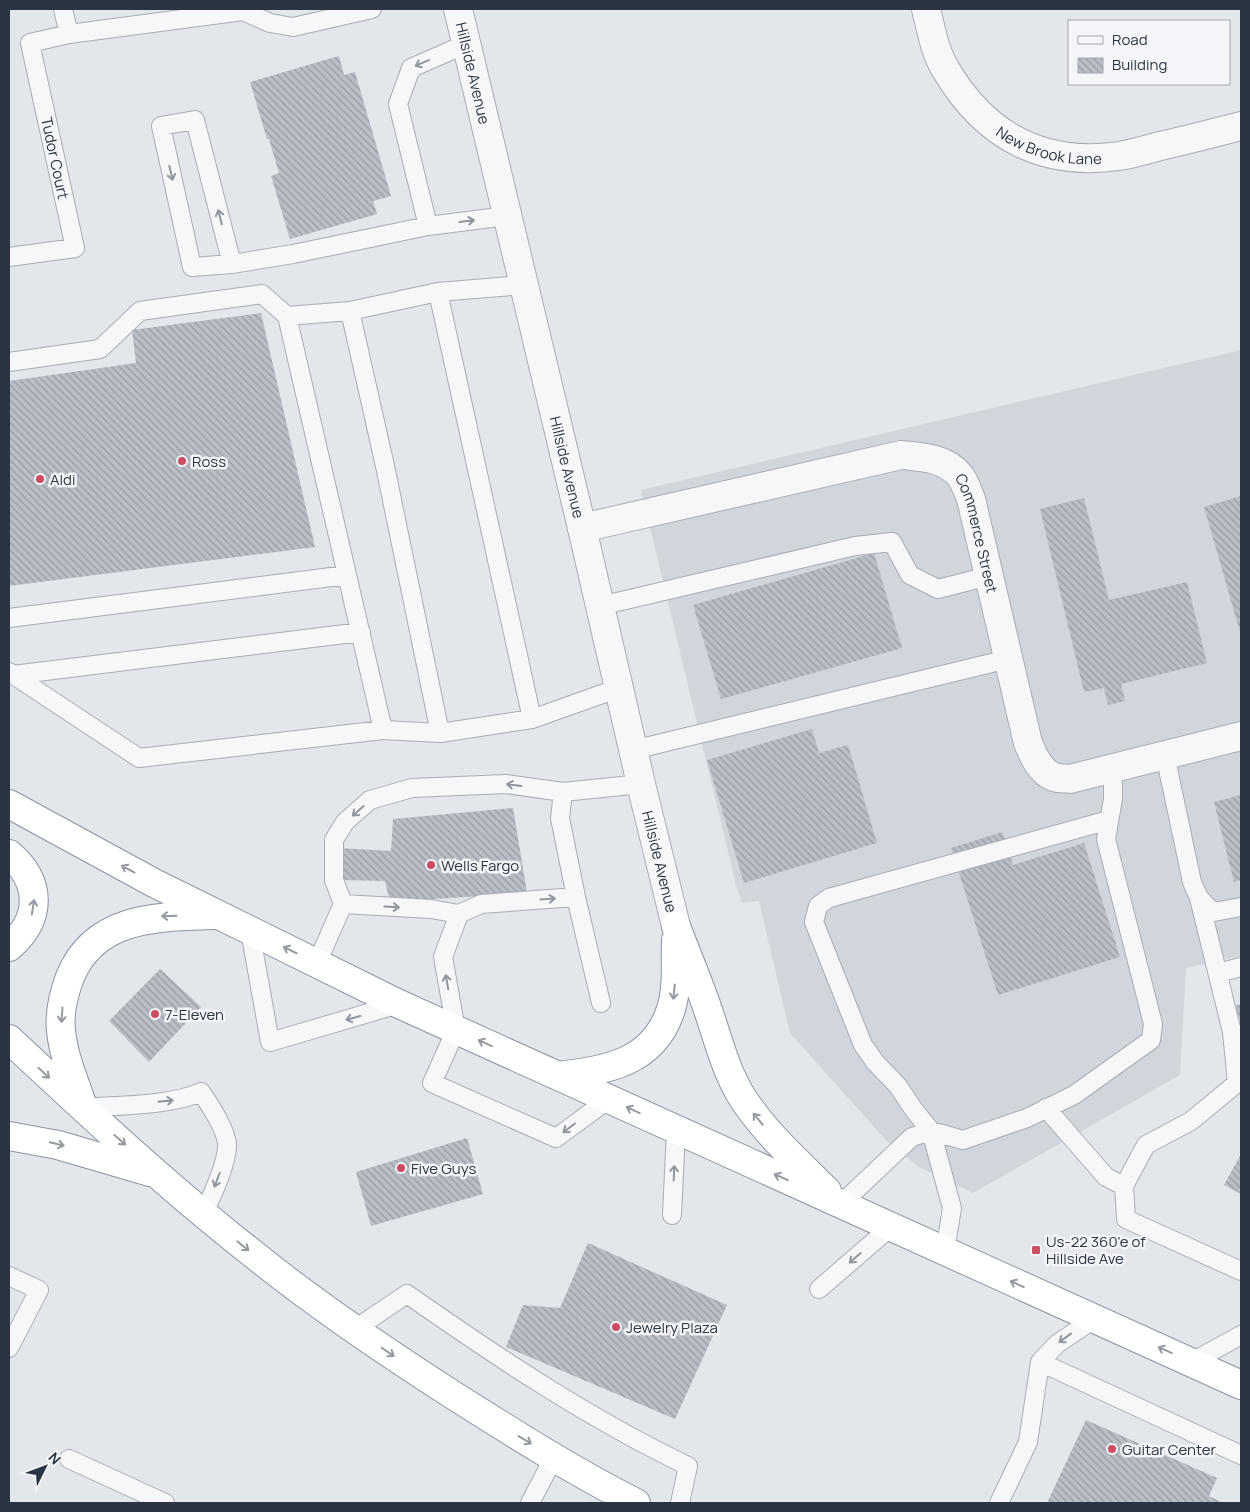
<svg xmlns="http://www.w3.org/2000/svg" width="1250" height="1512" font-family="Manrope,sans-serif">
  <defs>
    <pattern id="building-back-hatch" width="6" height="6" patternUnits="userSpaceOnUse" patternTransform="scale(1.25)"><rect width="6" height="6" fill="#babfc7"/><path d="M-1 5l2 2M0 0l6 6M5-1l2 2" fill="none" stroke="#979ca3"/></pattern>
  </defs>
  <rect width="100%" height="100%" fill="#e3e6eb"/>
  <path fill="#d1d5dc" d="M1241 350V956L1186 968 1180 1075 973 1193 919 1167 885 1139 790 1033 759 901 742 903 737 889 641 490Z"/>
  <path fill="url(#building-back-hatch)" d="M339 56 344 75 355 72 391 196 373 201 377 214 290 239 271 176 279 173 269 139H267L250 82Z
    M261 313 315 547 9 586V381L136 363 132 330Z
    M1241 496V635L1204 507Z
    M1084 498 1109 600 1187 582 1207 663 1121 684 1125 701 1108 705 1104 688 1084 692 1040 509Z
    M874 553 902 648 721 699 693 605Z
    M812 729 819 753 848 745 877 843 744 883 707 760Z
    M1241 795V880L1234 882 1214 802Z
    M513 808 527 893 390 902 385 881 341 880 339 848 391 851 393 819Z
    M1002 832 1013 865 1084 843 1120 957 998 995 951 848Z
    M160 969 201 1007 149 1062 109 1021Z
    M1241 1004V1024L1235 1006Z
    M467 1138 483 1194 371 1226 356 1172Z
    M1241 1154V1194L1224 1185Z
    M588 1243 727 1305 675 1419 506 1347 523 1305 560 1308Z
    M1086 1420 1217 1478 1209 1496 1223 1503H1047Z"/>
  <g fill="none" stroke-linecap="round" stroke-linejoin="round">
    <g stroke="#a8adb5" stroke-width="20">
      <path id="service" d="M69 34 243 11 270 23 293 27 372 9
        M428 226 398 104 411 68 466 44
        M9 257 75 248 30 43 69 34 63 9
        M232 264 195 120 161 126 192 267 232 264 293 254 428 226 507 216
        M438 292 532 719
        M350 311 385 466 440 733
        M287 316 383 730
        M9 362 100 349 140 311 262 294 287 316 350 311 438 292 524 285
        M600 606 855 546 892 542 910 575 938 589 989 576
        M9 618 347 575
        M9 672 139 758 383 730 440 733 532 719 619 688
        M13 675 361 632
        M633 750 1008 659
        M1165 755 1192 882C1197 895 1202 904 1214 912L1241 907
        M576 897 481 904 459 914 443 957 456 1030 432 1083 556 1138 609 1099
        M1199 898 1232 1032 1237 1083 1191 1121 1146 1145 1124 1186 1126 1219 1241 1271
        M343 904 431 909 459 914
        M250 931 270 1042 399 1004
        M317 963 343 904 334 880V840L345 822 370 800 412 788 506 784 563 792
        M1218 973 1241 967
        M601 1003 576 897 560 818 563 792 641 784
        M83 1108C118 1105 170 1106 201 1092 209 1103 229 1134 227 1148 225 1169 212 1194 204 1214
        M1046 1108 1106 1177 1124 1186
        M841 1204 912 1137 931 1131 963 1140 1027 1118 1074 1095 1151 1040 1153 1024 1106 839 1113 799V768
        M672 1215 676 1130
        M945 1251 952 1208 931 1131 914 1110 898 1086 875 1062 863 1045 814 922 818 906 829 898 1109 820
        M9 1276 39 1290 9 1348
        M819 1289 892 1226
        M355 1329 407 1294C497 1357 588 1418 688 1466L680 1503
        M1040 1362 1241 1455
        M1192 1362 1241 1335
        M69 1459 165 1503
        M530 1503 554 1457
        M999 1503 1028 1442 1040 1362 1057 1344 1094 1319"/>
    </g>
    <g stroke="#a8adb5" stroke-width="30">
      <g id="minor">
        <path id="s1" d="M926 9C931 29 935 53 946 70 985 136 1042 167 1119 156 1132 154 1146 150 1160 146 1187 140 1214 133 1241 126"/>
        <path id="s2" d="M582 528 901 455C922 457 947 458 961 477 965 483 968 492 971 499L1028 743C1033 755 1040 772 1054 777 1059 779 1066 778 1070 779L1241 736"/>
      </g>
    </g>
    <g stroke="#a8adb5" stroke-width="30">
      <g id="tertiary">
        <path id="s3" d="M458 9 582 528 641 784 676 926"/>
      </g>
    </g>
    <g stroke="#8b94a1" stroke-width="30">
      <path id="trunk" d="M9 804 154 883 399 1004 1241 1385
        M9 854C42 882 42 919 9 947
        M676 926C687 956 700 985 710 1016 721 1049 729 1082 751 1110 773 1140 801 1165 827 1191
        M9 1039C89 1114 170 1189 257 1257 319 1307 386 1352 453 1395 513 1433 573 1471 636 1503
        M558 1076C607 1070 654 1063 671 1009 678 987 675 962 676 940
        M83 1107C75 1082 63 1056 61 1030 59 1012 64 993 70 977 95 916 157 917 214 915
        M9 1136 58 1145 150 1172"/>
    </g>
    <use href="#service" stroke="#f6f7f9" stroke-width="18"/>
    <use href="#minor" stroke="#f6f7f9" stroke-width="28"/>
    <use href="#tertiary" stroke="#f6f7f9" stroke-width="28"/>
    <use href="#trunk" stroke="#fff" stroke-width="28"/>
  </g>
  <defs><path id="oneway-shaft" d="M-6 0H5M1.5-3L5.5 0L1.5 3" fill="none" stroke-width="1.6" stroke-linecap="round" stroke-linejoin="round" transform="scale(1.25)"/></defs>
  <g stroke="#90969e">
    <use href="#oneway-shaft" transform="translate(422 63) rotate(157)"/>
    <use href="#oneway-shaft" transform="translate(171 173) rotate(77)"/>
    <use href="#oneway-shaft" transform="translate(220 217) rotate(-104)"/>
    <use href="#oneway-shaft" transform="translate(467 221) rotate(-7)"/>
    <use href="#oneway-shaft" transform="translate(514 785) rotate(-173)"/>
    <use href="#oneway-shaft" transform="translate(358 811) rotate(138)"/>
    <use href="#oneway-shaft" transform="translate(548 899) rotate(-4)"/>
    <use href="#oneway-shaft" transform="translate(392 907) rotate(3)"/>
    <use href="#oneway-shaft" transform="translate(447 982) rotate(-100)"/>
    <use href="#oneway-shaft" transform="translate(353 1018) rotate(164)"/>
    <use href="#oneway-shaft" transform="translate(166 1101) rotate(-6)"/>
    <use href="#oneway-shaft" transform="translate(569 1128) rotate(143)"/>
    <use href="#oneway-shaft" transform="translate(674 1173) rotate(-88)"/>
    <use href="#oneway-shaft" transform="translate(217 1180) rotate(111)"/>
    <use href="#oneway-shaft" transform="translate(855 1258) rotate(139)"/>
    <use href="#oneway-shaft" transform="translate(1065 1338) rotate(144)"/>
  </g>
  <g stroke="#959aa0">
    <use href="#oneway-shaft" transform="translate(128 869) rotate(-152)"/>
    <use href="#oneway-shaft" transform="translate(33 907) rotate(-81)"/>
    <use href="#oneway-shaft" transform="translate(169 916) rotate(178)"/>
    <use href="#oneway-shaft" transform="translate(290 950) rotate(-154)"/>
    <use href="#oneway-shaft" transform="translate(674 992) rotate(96)"/>
    <use href="#oneway-shaft" transform="translate(62 1015) rotate(94)"/>
    <use href="#oneway-shaft" transform="translate(485 1043) rotate(-156)"/>
    <use href="#oneway-shaft" transform="translate(44 1073) rotate(43)"/>
    <use href="#oneway-shaft" transform="translate(633 1110) rotate(-155)"/>
    <use href="#oneway-shaft" transform="translate(758 1119) rotate(-129)"/>
    <use href="#oneway-shaft" transform="translate(120 1140) rotate(41)"/>
    <use href="#oneway-shaft" transform="translate(57 1144) rotate(14)"/>
    <use href="#oneway-shaft" transform="translate(781 1177) rotate(-156)"/>
    <use href="#oneway-shaft" transform="translate(243 1246) rotate(39)"/>
    <use href="#oneway-shaft" transform="translate(1017 1284) rotate(-155)"/>
    <use href="#oneway-shaft" transform="translate(1165 1350) rotate(-156)"/>
    <use href="#oneway-shaft" transform="translate(388 1352) rotate(35)"/>
    <use href="#oneway-shaft" transform="translate(525 1440) rotate(31)"/>
  </g>
  <g fill="#ca4d62" stroke="#f3f5f8" stroke-width="2">
    <circle cx="182" cy="461" r="5"/>
    <circle cx="40" cy="479" r="5"/>
    <circle cx="431" cy="865" r="5"/>
    <circle cx="155" cy="1014" r="5"/>
    <circle cx="401" cy="1168" r="5"/>
    <rect x="1031" y="1245" width="10" height="10" rx="2.5"/>
    <circle cx="616" cy="1327" r="5"/>
    <circle cx="1112" cy="1449" r="5"/>
  </g>
  <g text-anchor="middle" dominant-baseline="central" stroke-width="5" stroke-linejoin="round" paint-order="stroke">
    <g font-size="15" fill="#2b3442" stroke="#f3f5f8">
      <text stroke="none"><textPath href="#s3" startOffset="66">Hillside Avenue</textPath></text>
      <text stroke="none"><textPath href="#s1" startOffset="199">New Brook Lane</textPath></text>
      <text transform="translate(55 158) rotate(78)">Tudor Court</text>
      <text stroke="none"><textPath href="#s3" startOffset="471">Hillside Avenue</textPath></text>
      <text stroke="none"><textPath href="#s2" startOffset="452">Commerce Street</textPath></text>
      <text stroke="none"><textPath href="#s3" startOffset="876">Hillside Avenue</textPath></text>
    </g>
    <g font-size="15" fill="#2b3442" stroke="#f3f5f8" text-anchor="start">
      <text x="192" y="461">Ross</text>
      <text x="50" y="479">Aldi</text>
      <text x="441" y="865">Wells Fargo</text>
      <text x="165" y="1014">7-Eleven</text>
      <text x="411" y="1168">Five Guys</text>
      <text x="1046" y="1241">Us-22 360'e of<tspan x="1046" dy="17">Hillside Ave</tspan></text>
      <text x="626" y="1327">Jewelry Plaza</text>
      <text x="1122" y="1449">Guitar Center</text>
    </g>
  </g>
  <rect width="1250" height="1512" fill="none" stroke="#2b3442" stroke-width="20"/>
  <rect x="1068" y="20" width="162" height="65" fill="#f3f5f8" stroke="#a3a8af"/>
  <rect x="1078" y="36" width="25" height="8" fill="#f6f7f9" stroke="#a3a8af"/>
  <text x="1112" y="45" font-size="15" fill="#2b3442">Road</text>
  <rect x="1078" y="58" width="25" height="15" fill="url(#building-back-hatch)" stroke="#a3a8af"/>
  <text x="1112" y="70" font-size="15" fill="#2b3442">Building</text>
  <g transform="translate(45 1467) rotate(48)" stroke="#f3f5f8" stroke-width="4" paint-order="stroke">
  <path d="M0-4L9 19L0 12L-9 19Z" fill="#2b3442"/>
  <text y="-8" font-size="14" font-weight="bold" text-anchor="middle" fill="#2b3442">N</text>
  </g>
</svg>
